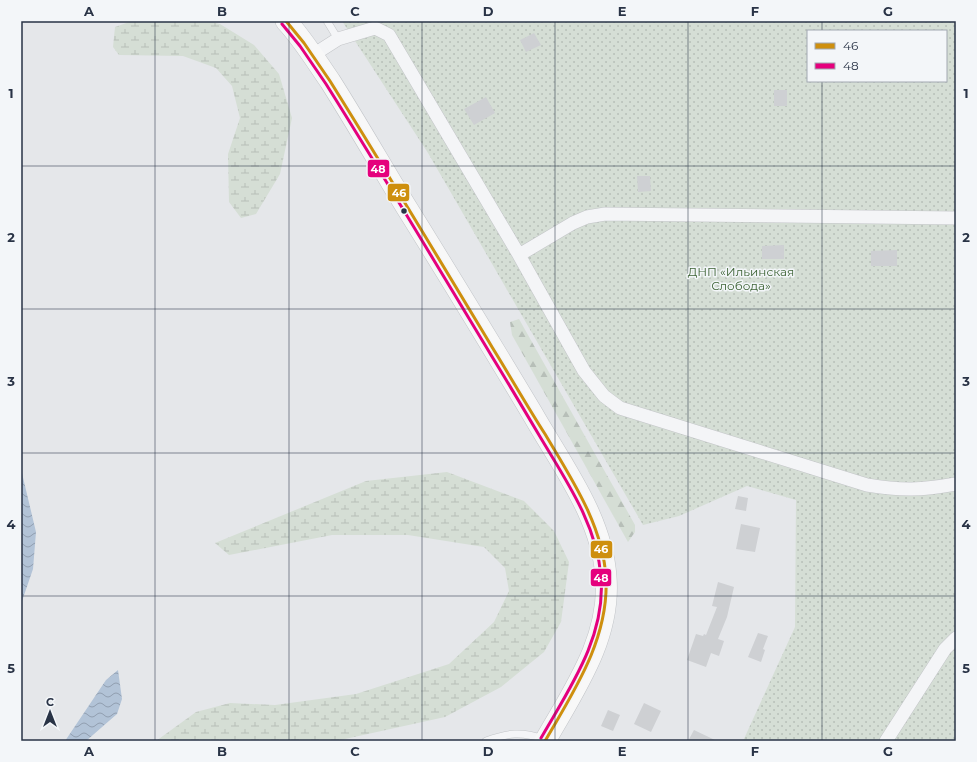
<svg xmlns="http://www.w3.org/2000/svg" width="977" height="762" font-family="Montserrat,sans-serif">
  <defs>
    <pattern id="forest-firs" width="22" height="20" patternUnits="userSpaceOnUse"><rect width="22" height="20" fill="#d5ded5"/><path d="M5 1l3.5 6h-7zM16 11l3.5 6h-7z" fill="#b7bfb8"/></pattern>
    <pattern id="wetland-marsh" width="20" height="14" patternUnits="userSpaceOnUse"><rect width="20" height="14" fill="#d5ded5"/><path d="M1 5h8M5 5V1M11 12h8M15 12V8" fill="none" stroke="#b7bfb8"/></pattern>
    <pattern id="park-dots" width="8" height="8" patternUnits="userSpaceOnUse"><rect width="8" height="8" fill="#d5ded5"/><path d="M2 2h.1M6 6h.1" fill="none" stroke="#b7bfb8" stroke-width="1.8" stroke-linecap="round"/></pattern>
    <pattern id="water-waves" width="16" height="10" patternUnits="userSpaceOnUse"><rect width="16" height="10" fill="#b2c3d7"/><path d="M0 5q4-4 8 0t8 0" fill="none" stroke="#919fb0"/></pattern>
  </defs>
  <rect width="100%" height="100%" fill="#e5e7ea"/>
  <path fill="url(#forest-firs)" d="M519 319 635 525V532L628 542 512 335 510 322Z"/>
  <path fill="url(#wetland-marsh)" d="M132 21H208L220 24 254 45 279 74 292 118 280 174 256 214 241 218 229 202 228 154 240 118 232 86 216 68 183 56 119 55 113 47 115 27Z
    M447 472 524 501 554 531 569 562 561 622 544 652 501 687 445 717 336 741H156L196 712 230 703 275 705 356 694 449 664 494 622 509 591 505 568 484 547 408 535H332L229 555 215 543 366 481Z"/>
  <path fill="url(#park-dots)" fill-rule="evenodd" d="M342 21H956V741H743L795 627 796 500 747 486 679 516 643 525 428 153ZM808 31H946V81H808Z"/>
  <path fill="url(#water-waves)" d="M21 469 36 532 33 569 21 604Z
    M118 670 122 699 117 714 86 741H65L106 680Z"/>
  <path fill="#ced0d3" d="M534 33 541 45 526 52 520 40Z
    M774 90H787V106H774Z
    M486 97 495 113 474 125 464 109Z
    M637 176H650L651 191 638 192Z
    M784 245V259H762V246Z
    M897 250V266H871V251Z
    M738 496 748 498 746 511 735 509Z
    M741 524 760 528 755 552 736 549Z
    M718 582 734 587 727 617 718 639 724 641 719 656 711 653 706 667 687 660 696 634 703 636 704 634 706 635 717 607 712 606Z
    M758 633 768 636 763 649 765 650 761 662 748 657Z
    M644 703 661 711 651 732 634 724Z
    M608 710 620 715 613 731 601 726Z
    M694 730 717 741H688Z"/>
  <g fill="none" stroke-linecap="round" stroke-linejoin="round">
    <g stroke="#c3c5c8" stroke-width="8">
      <path id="service" d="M327 21 338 39
        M486 741C508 733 521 731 544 739"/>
    </g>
    <g stroke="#c3c5c8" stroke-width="14">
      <path id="minor" d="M313 55 338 39 375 28 389 35 519 255 584 371 604 396 620 408 867 485C903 491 921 490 956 484
        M519 255 573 223 587 217 605 214 956 218
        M886 741 945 649 956 638"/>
    </g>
    <g stroke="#c1c4c8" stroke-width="22">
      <path id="primary" d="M286 21C303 39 316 61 330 81 356 122 380 164 405 205 448 274 490 343 532 413 561 464 602 517 606 577 611 638 574 690 545 741"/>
    </g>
    <use href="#service" stroke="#f4f5f7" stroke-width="7"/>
    <use href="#minor" stroke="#f4f5f7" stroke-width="13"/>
    <use href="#primary" stroke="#f8f8f8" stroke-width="21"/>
    <g stroke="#f3f6f9" stroke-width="6">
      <path id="bus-1" d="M286 21 304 43 330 81C385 169 439 259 492 347 510 376 527 406 545 434 571 478 603 525 606 578 609 639 574 691 545 741"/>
    </g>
    <g stroke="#f3f6f9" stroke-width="6">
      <path id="bus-2" d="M282 24 300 46 326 84C382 173 436 264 491 355 507 381 523 408 539 435 565 479 597 524 601 577 606 637 569 689 541 738"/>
    </g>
    <use href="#bus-1" stroke="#ce8f0e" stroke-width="3"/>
    <use href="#bus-2" stroke="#e5007d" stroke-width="3"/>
  </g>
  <path fill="none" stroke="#293346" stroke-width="1" stroke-opacity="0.55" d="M155 21V741M289 21V741M422 21V741M555 21V741M688 21V741M822 21V31M822 81V741M21 166H956M21 309H956M21 453H956M21 596H956"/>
  <circle fill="#293346" stroke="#f3f6f9" stroke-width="1.5" cx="404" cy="211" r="3.5"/>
  <g text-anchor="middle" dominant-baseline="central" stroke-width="3" stroke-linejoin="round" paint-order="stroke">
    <g font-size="12" fill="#3d6335" stroke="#f3f6f9">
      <text x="741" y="271">ДНП «Ильинская<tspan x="741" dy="14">Слобода»</tspan></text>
    </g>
  </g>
  <g stroke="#f3f6f9" stroke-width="1.5">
    <rect x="367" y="159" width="23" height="19" rx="4" fill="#e5007d"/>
    <rect x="387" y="183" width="23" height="19" rx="4" fill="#ce8f0e"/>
    <rect x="590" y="540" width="23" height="19" rx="4" fill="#ce8f0e"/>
    <rect x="590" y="568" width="22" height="19" rx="4" fill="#e5007d"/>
  </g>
  <g font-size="11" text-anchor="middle" font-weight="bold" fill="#fff">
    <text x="378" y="173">48</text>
    <text x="399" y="197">46</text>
    <text x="601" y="553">46</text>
    <text x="601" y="582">48</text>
  </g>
  <rect width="977" height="762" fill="none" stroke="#f3f6f9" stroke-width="44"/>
  <rect x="807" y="30" width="140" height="52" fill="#f3f6f9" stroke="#a2a8b1"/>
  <rect x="815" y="43" width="20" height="6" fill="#ce8f0e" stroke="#a2a8b1"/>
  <text x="843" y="50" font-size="12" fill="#293346">46</text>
  <rect x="815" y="63" width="20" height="6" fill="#e5007d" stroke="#a2a8b1"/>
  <text x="843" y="70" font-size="12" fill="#293346">48</text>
  <g transform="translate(50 712)" stroke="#f3f6f9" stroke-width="3" paint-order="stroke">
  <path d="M0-3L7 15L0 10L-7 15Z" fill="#293346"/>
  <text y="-6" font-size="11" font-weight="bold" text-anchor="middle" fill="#293346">С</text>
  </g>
  <rect x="22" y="22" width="933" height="718" fill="none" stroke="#293346" stroke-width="1.5"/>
  <g font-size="13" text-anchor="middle" font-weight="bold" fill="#293346">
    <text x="89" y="16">A</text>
    <text x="222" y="16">B</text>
    <text x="355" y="16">C</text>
    <text x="488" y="16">D</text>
    <text x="622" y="16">E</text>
    <text x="755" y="16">F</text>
    <text x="888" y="16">G</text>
    <text x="11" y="98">1</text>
    <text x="966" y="98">1</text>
    <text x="11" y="242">2</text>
    <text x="966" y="242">2</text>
    <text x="11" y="386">3</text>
    <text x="966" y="386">3</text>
    <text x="11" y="529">4</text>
    <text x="966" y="529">4</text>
    <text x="11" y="673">5</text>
    <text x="966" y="673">5</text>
    <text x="89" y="756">A</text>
    <text x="222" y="756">B</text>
    <text x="355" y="756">C</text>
    <text x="488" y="756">D</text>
    <text x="622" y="756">E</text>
    <text x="755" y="756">F</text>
    <text x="888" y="756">G</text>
  </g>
</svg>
